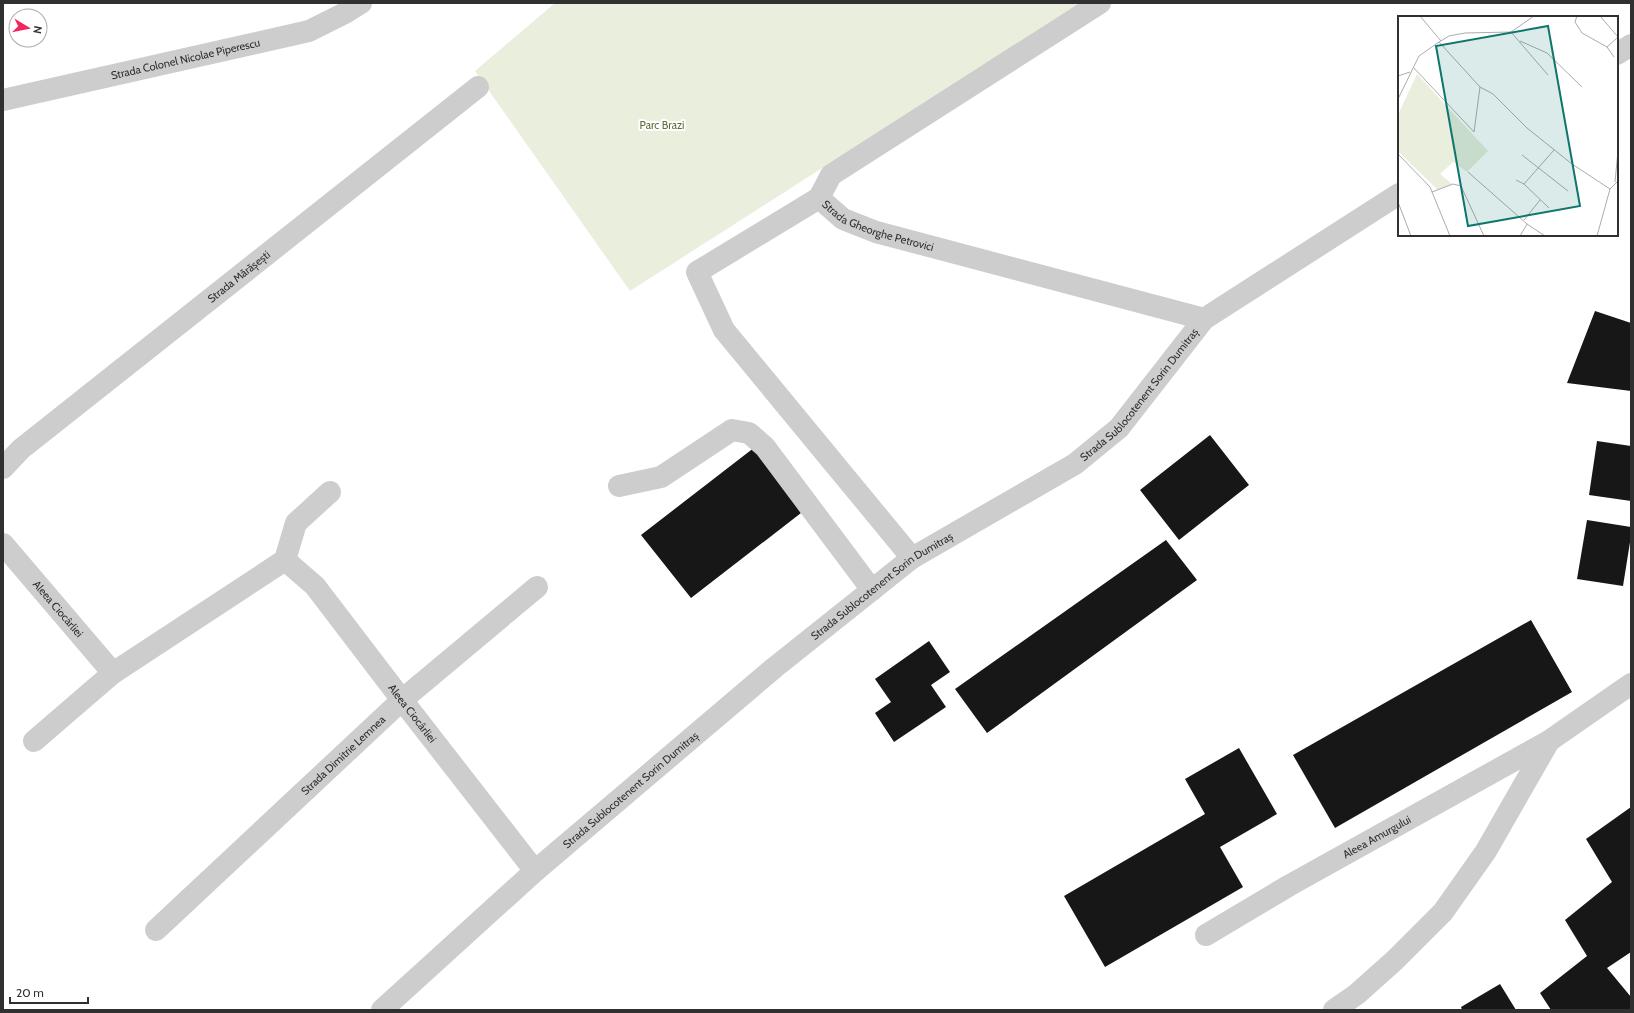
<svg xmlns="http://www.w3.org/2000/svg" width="1634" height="1013" font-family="Cabin,sans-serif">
  <rect width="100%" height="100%" fill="#fff"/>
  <path fill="#e9eedd" d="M555 3H1080L630 291 475 71Z"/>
  <path fill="#171717" d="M1595 311 1631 323V391L1567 383Z
    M1210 435 1249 485 1179 540 1140 490Z
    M1597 441 1631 446V501L1589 495Z
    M755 447 801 513 691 598 641 535Z
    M1587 520 1631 527V536L1623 586 1577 579Z
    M1166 540 1197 580 987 733 955 689Z
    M1531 620 1572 692 1335 828 1293 755Z
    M929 641 950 672 931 685 946 707 894 742 875 713 891 702 875 679Z
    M1239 748 1277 814 1220 847 1243 887 1105 967 1064 896 1205 814 1185 779Z
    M1631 807V952L1607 968 1631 997V1008L1629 1010H1551L1540 993 1587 956 1565 920 1612 882 1586 839Z
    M1500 984 1516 1010H1462L1461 1007Z"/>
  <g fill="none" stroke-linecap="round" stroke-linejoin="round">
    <g stroke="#cdcdcd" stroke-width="22">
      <path id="s1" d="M1100 3 831 175 819 198 843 219 876 232 1204 319"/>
      <path d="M1617 54 1631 45"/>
      <path id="s2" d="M3 100 309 31 345 13 361 3"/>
      <path d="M819 198 697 272 724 330 912 558"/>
      <path id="s3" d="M3 468 21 449 478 87"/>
      <path d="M619 486 661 477 732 430 749 433 765 447 872 590"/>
      <path id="s4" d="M3 544 113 673"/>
      <path id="s5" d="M285 560 315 586 402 700 535 871"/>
      <path d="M34 741 113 673 285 560 296 523 330 492"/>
      <path id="s6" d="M156 930 402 700 537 587"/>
      <path id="s7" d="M1206 935 1290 885 1549 741 1631 684"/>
      <path id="s8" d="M382 1010 535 871 774 668 912 558 1075 464 1119 428 1204 319 1399 194"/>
      <path d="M1334 1010 1357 994 1395 960 1443 912 1486 851 1549 741"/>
    </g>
  </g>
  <g text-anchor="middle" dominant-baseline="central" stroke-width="4" stroke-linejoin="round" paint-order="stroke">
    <g font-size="11" fill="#303030" stroke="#fff">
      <text stroke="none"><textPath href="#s2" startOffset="187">Strada Colonel Nicolae Piperescu</textPath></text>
      <text stroke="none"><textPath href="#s1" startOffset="412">Strada Gheorghe Petrovici</textPath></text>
      <text stroke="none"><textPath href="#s3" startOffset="304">Strada Mărășești</textPath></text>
      <text stroke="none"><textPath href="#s8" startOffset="980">Strada Sublocotenent Sorin Dumitraș</textPath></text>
      <text stroke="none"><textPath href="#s8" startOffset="656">Strada Sublocotenent Sorin Dumitraș</textPath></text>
      <text stroke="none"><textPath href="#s4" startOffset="85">Aleea Ciocârliei</textPath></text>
      <text stroke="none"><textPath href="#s5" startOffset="200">Aleea Ciocârliei</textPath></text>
      <text stroke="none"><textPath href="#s6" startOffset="256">Strada Dimitrie Lemnea</textPath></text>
      <text stroke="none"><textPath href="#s8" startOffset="332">Strada Sublocotenent Sorin Dumitraș</textPath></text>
      <text stroke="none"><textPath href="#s7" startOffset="197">Aleea Amurgului</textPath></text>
    </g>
    <g font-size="11" fill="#5d6f3a" stroke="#fff">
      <text x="662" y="125">Parc Brazi</text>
    </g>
  </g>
  <g transform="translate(1398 16)">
    <rect width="220" height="220" fill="#fff"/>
    <path d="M19 58 90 135 69 156 55 146 42 158 54 168 40 174 0 135V99Z" fill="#e9eedd"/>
    <path fill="none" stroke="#acacac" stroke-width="1" d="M22 0 43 25M179 0 177 6 184 17 209 31M202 0 220 21M113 16 150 59M122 25 149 37 184 71M41 26 82 71 95 78 129 112 174 148 212 173M216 41 209 31 220 21M15 51 76 116 82 71M0 60 12 56M0 83 21 40 41 26 51 20 67 17 113 16 136 0M0 138 32 171 52 220M124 139 170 175M70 156 129 208 147 220M118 164 126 168 151 192M217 166 220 135M126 168 156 134M34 176 55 168 63 170 86 220M0 186 13 220M126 204 142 184M122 220 129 208M199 220 212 173 220 165"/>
    <path fill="#0f766e" fill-opacity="0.15" stroke="#0f766e" stroke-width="2" d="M150 10 182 190 70 210 38 30Z"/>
    <rect width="220" height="220" fill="none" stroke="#303030" stroke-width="2"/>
  </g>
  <rect width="1634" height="1013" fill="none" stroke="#303030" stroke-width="8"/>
  <g transform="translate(28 28) rotate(100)"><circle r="19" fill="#ffffff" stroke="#acacac"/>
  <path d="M0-3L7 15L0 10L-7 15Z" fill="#f1275c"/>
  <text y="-6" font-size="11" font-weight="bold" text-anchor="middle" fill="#303030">N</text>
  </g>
  <path d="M10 997v6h78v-6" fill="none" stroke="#303030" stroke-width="2"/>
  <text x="16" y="997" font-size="12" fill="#303030" stroke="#ffffff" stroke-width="3" paint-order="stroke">20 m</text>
</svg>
